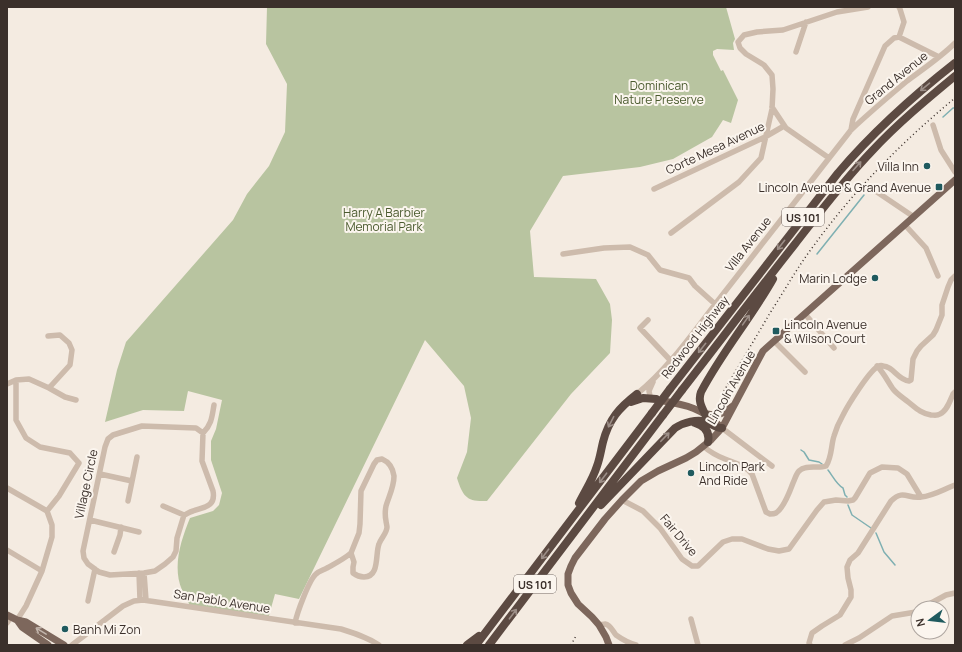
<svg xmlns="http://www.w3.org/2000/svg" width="962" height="652" font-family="Manrope,sans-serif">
  <rect width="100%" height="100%" fill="#f4ebe1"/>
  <path fill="#b8c4a0" d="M267 7H726L735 39 733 43 734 50 717 49 713 51V55L721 71 723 70 738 100 731 123 723 120 712 137 673 159 640 167 563 176 530 231 534 277 596 279 610 304 612 320 610 353 571 394 487 501C467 502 463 497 457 478L467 452 471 418 464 386 425 340 299 599 275 594 268 619 191 607C188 602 184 596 182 590 172 567 181 540 190 518L213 511 219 505 222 493 211 460V441L216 429 222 400 188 391 184 411 143 410 105 422 117 370 126 342 233 220 247 194 269 166 285 132 287 84 266 44Z"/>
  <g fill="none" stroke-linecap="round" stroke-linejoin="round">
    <path stroke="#7fb0b2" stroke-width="1.5" d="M943 117 953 108H955
      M817 254 864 195
      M801 450 804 452 809 460 819 462 822 464
      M828 470C832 475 837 485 843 488L845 495 847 497
      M848 505 852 515 871 528
      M876 533 884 552 895 565"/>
    <path stroke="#cdbbac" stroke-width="5.5" d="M899 7 900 9 904 22 899 37
      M796 52 806 22
      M772 107 786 128 829 158
      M933 125 941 150 955 172
      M851 130 853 119 885 46 894 38 899 37 939 57
      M654 189 765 137 784 126
      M874 190 914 217
      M905 225 926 248 938 276
      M671 233 739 182 761 158 772 109 773 89 772 75 764 65 746 54 740 48 738 42 744 35 757 32 783 30 837 12 868 7
      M563 254 604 248 630 247 648 255 660 270 689 278 695 286 715 304
      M805 314 834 348
      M648 320 640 328 671 361
      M48 336 60 335 69 343 72 350 70 365 49 388
      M774 341 805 372
      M877 366C884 373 888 382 893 389 897 394 902 397 907 401 915 407 920 413 931 415 934 415 937 416 940 414 947 411 950 401 953 394L955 392
      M16 380V420L26 438 40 447 70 453 79 463 59 496 47 511
      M7 384 16 380 29 379 49 388 65 397 76 400
      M637 394C670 367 694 331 720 298 764 242 807 186 851 130 869 113 888 97 907 81 923 69 941 57 955 43
      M653 398 650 396 649 391 653 382
      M142 426 196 428 203 433 202 461 213 491C216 507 204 507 193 511 189 512 187 514 184 515L177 538 176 551 173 557 165 564 155 571 144 573 110 575 99 572 88 564 84 558 83 551 105 447 108 439 113 435Z
      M722 428 772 466
      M203 433C212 424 212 416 214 405
      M703 446C710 452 717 456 725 459 735 463 745 465 752 474L766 512 770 514C772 514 774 514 776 513 784 508 790 491 793 483 795 479 796 474 799 471 806 464 818 469 826 466 832 457 831 445 834 436 836 429 839 422 843 415 848 405 868 373 877 367 878 366 881 365 883 366 893 366 898 380 909 381L911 380 913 359 917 351 921 346 933 335 936 330 942 315V305L948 287 951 280 955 276
      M382 459C389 462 393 469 394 476 394 487 389 496 386 506 385 511 385 516 386 521 386 522 387 526 387 527 387 533 381 538 379 544 375 554 380 577 364 577 359 577 357 576 353 573V567L354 562 351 553 359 533 360 524 361 491 374 464 377 460Z
      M100 474 132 481
      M7 488 47 511 52 525V537L42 571 26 606 17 620
      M622 500 643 511 660 528 682 559 692 566H698L723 542 732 539H742L768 549 779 551 789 549 817 510 824 502 836 500 848 501 853 500 855 498 870 473 882 467 898 468 907 474 921 497
      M128 501 137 457
      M163 506 184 515
      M90 520 139 532
      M7 550 42 571
      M114 552 120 535 121 527
      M139 573 140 600
      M144 573 146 600
      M88 601 95 569
      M922 608 946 595 955 593
      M691 619 698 645
      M7 623 11 617
      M295 623C297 613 309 580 316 574 319 571 324 570 327 568 336 563 344 559 351 553
      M599 625C600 625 604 624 605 624 611 625 613 632 616 635 623 640 629 643 636 645
      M72 645 123 606 134 601 143 600 341 629C354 633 367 637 379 645
      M810 645 809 643 812 633 822 626 840 615 851 597V590L848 578 847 567 850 560 858 553 891 501C904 489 907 499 921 497 933 496 944 489 955 485
      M845 645 859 638 892 616 916 612 918 610"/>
    <path stroke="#7d675c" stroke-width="7" d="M658 400C686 405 701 407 722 428
      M707 414C720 417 724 412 734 405
      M7 615 17 620 26 622 64 645
      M17 620 22 627 48 645
      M609 645 606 637 599 625 592 617 578 604 571 593 568 585V574L571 566 575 558 605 519 622 500 641 481 658 471 686 458 696 452 711 440 722 428 763 351 955 180"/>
    <path stroke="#5c4a42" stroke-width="8" d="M670 389 838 173C873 132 913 96 955 63
      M682 390C720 341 757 292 795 244 820 212 844 180 872 151 897 124 926 100 955 76
      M631 402 643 398 656 399
      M705 414C701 406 698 400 701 392 722 352 751 318 773 279
      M695 423C705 426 710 432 708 442
      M579 503C585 491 593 479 597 466 600 458 601 450 603 442 609 419 619 408 637 394
      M601 505 675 428C684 422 697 419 707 422 713 425 716 428 722 428
      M467 645 479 636
      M476 645 652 413
      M489 645 663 415"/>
    <path stroke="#3b302b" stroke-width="1.5" stroke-dasharray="1 3" stroke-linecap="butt" d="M724 391C739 365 755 339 770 313 785 290 798 266 815 244 855 189 903 141 955 98
      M571 645 576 636"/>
    <path stroke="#5c4a42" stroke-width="8" d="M652 413 670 389
      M663 415 682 390"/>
  </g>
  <defs><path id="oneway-shaft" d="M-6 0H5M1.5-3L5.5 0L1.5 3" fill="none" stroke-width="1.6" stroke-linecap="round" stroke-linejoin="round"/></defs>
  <g stroke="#9c8e87">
    <use href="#oneway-shaft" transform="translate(925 87) rotate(140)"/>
    <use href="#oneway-shaft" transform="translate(857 166) rotate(-48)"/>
    <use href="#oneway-shaft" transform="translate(781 245) rotate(128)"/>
    <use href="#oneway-shaft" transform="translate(746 320) rotate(-55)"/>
    <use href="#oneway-shaft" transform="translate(702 348) rotate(128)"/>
    <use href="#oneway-shaft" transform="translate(611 422) rotate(117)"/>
    <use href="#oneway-shaft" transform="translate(665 437) rotate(-46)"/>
    <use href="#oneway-shaft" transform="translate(603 478) rotate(127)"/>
    <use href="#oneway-shaft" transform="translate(545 554) rotate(127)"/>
    <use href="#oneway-shaft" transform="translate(513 614) rotate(-53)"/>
  </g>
  <use stroke="#c2b5ac" href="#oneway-shaft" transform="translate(41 631) rotate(-149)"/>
  <g fill="#1f5a5e" stroke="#fbf5ee" stroke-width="1.5">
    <circle cx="927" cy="166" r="4"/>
    <rect x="935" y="183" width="8" height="8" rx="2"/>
    <circle cx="875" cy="278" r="4"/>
    <rect x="772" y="327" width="8" height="8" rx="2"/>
    <circle cx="691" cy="473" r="4"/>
    <circle cx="65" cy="629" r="4"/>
  </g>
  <g text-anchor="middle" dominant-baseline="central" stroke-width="4" stroke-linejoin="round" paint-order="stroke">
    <g fill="#fbf5ee" stroke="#756b66" stroke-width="1">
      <rect x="782" y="208" width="42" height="18" rx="3"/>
      <rect x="514" y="575" width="42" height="18" rx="3"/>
    </g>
    <g font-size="11" font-weight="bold" fill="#3b302b">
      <text x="803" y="217">US 101</text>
      <text x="535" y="584">US 101</text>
    </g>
    <g font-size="12" fill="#3b302b" stroke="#fbf5ee">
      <text transform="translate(896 78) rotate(-39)">Grand Avenue</text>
      <text transform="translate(715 148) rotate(-25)">Corte Mesa Avenue</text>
      <text transform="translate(748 244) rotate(-52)">Villa Avenue</text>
      <text transform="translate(695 337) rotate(-52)">Redwood Highway</text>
      <text transform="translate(731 387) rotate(-60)">Lincoln Avenue</text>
      <text transform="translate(86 484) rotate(-78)">Village Circle</text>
      <text transform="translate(679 535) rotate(50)">Fair Drive</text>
      <text transform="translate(222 601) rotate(9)">San Pablo Avenue</text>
    </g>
    <g font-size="12" fill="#4a5a2e" stroke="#fbf5ee">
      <text x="659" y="85">Dominican<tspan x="659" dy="14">Nature Preserve</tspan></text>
      <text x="384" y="212">Harry A Barbier<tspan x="384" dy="14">Memorial Park</tspan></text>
    </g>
    <g font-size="12" fill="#3b302b" stroke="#fbf5ee" text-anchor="end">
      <text x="919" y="166">Villa Inn</text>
      <text x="931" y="187">Lincoln Avenue &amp; Grand Avenue</text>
      <text x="867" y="278">Marin Lodge</text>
      <text x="784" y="324" text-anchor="start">Lincoln Avenue<tspan x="784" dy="14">&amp; Wilson Court</tspan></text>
      <text x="699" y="466" text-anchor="start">Lincoln Park<tspan x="699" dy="14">And Ride</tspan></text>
      <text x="73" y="629" text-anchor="start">Banh Mi Zon</text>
    </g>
  </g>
  <rect width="962" height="652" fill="none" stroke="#3b302b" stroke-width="16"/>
  <g transform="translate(930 620) rotate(255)"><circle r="19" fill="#fbf5ee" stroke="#aea6a0"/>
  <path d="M0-3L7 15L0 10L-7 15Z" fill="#1f5a5e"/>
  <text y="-6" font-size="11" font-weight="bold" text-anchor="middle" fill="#3b302b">N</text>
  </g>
</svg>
